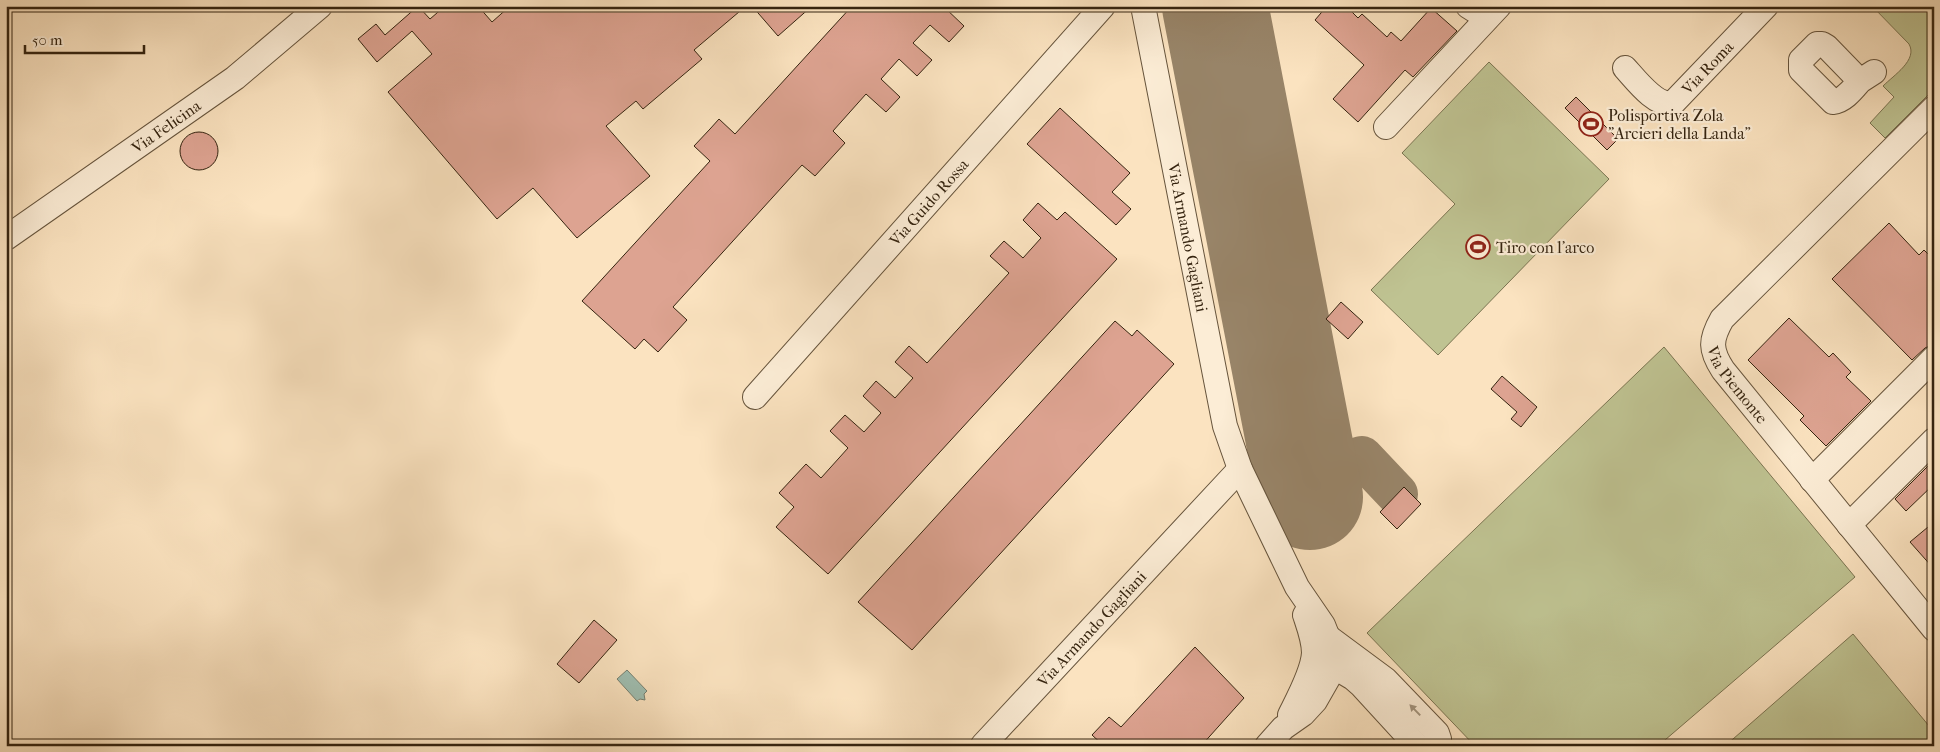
<svg xmlns="http://www.w3.org/2000/svg" width="1940" height="752" font-family="'IM FELL French Canon',serif">
  <rect width="100%" height="100%" fill="#fbe3c0"/>
  <filter id="stains"><feTurbulence type="fractalNoise" baseFrequency=".004" numOctaves="4"/><feColorMatrix values="0 0 0 0 .2 0 0 0 0 .09 0 0 0 0 .02 0 0 0 .5 -.17"/></filter>
  <radialGradient id="worn" r=".72"><stop offset=".6" stop-color="#630" stop-opacity="0"/><stop offset="1" stop-color="#630" stop-opacity=".3"/></radialGradient>
  <path fill="#bfc392" stroke="#7a7451" d="M1872 6H1934V89L1885 138 1870 123 1894 97 1883 86C1894 75 1918 60 1909 44Z
    M1489 62 1609 179 1438 355 1371 290 1455 204 1402 153Z
    M1664 347 1855 577 1658 746H1475L1367 633Z
    M1853 634 1934 732V746H1725Z"/>
  <path fill="#9fbeb1" stroke="#758071" d="M627 670 647 691 644 694 645 700 640 699 637 701 617 679Z"/>
  <g fill="none" stroke-linecap="round" stroke-linejoin="round">
    <path stroke="#988468" stroke-width="42" d="M1306 473 1362 457 1397 494"/>
    <path stroke="#988468" stroke-width="106" d="M1215 6 1310 497"/>
  </g>
  <path fill="#dda391" stroke="#352410" d="M418 6 430 19 445 6H478L492 22 510 6H746L694 50 702 59 643 109 636 101 606 126 650 176 577 238 533 188 497 219 388 92 432 54 412 31 377 62 358 39 376 24 385 35Z
    M752 6H812L778 36Z
    M852 6H943L964 26 949 42 930 25 913 43 932 60 917 76 899 59 881 79 900 97 886 112 866 94 833 131 845 143 815 176 802 165 673 307 687 320 658 352 644 339 635 349 582 301 710 161 694 146 710 129 719 119 735 134Z
    M1327 6H1346L1358 18 1362 14 1387 37 1391 32 1401 41 1431 8 1457 31 1413 77 1405 70 1358 122 1333 99 1364 65 1315 20Z
    M1576 97 1618 139 1607 150 1565 108Z
    M1060 108 1130 173 1112 192 1131 209 1116 225 1027 144Z
    M180 151a19 19 0 1 1 38 0a19 19 0 1 1-38 0Z
    M1038 203 1057 220 1065 212 1117 259 828 574 776 527 794 507 779 493 806 464 821 478 848 448 830 431 845 415 864 432 881 413 863 396 876 381 895 398 913 378 895 362 909 346 927 363 1009 273 990 256 1004 241 1023 258 1041 238 1023 220Z
    M1889 223 1919 255 1924 250 1934 260V344L1925 348 1912 360 1832 279Z
    M1341 302 1363 322 1348 339 1326 319Z
    M1789 318 1829 357 1833 353 1851 372 1846 377 1871 401 1826 446 1800 420 1804 416 1748 360Z
    M1115 321 1132 336 1137 330 1174 364 912 650 858 602Z
    M1502 376 1537 407 1521 427 1511 419 1517 412 1491 389Z
    M1934 460V484L1906 511 1895 499Z
    M1404 487 1421 504 1397 529 1380 512Z
    M1934 522V569L1910 542Z
    M594 620 617 640 579 683 557 664Z
    M1195 647 1244 698 1201 746H1104L1092 735 1109 717 1121 727Z"/>
  <g fill="none" stroke-linecap="round" stroke-linejoin="round">
    <g stroke="#66543c" stroke-width="26">
      <g id="minor">
        <path id="s1" d="M1143 6 1225 426 1240 469 1297 587 1323 625 1333 650 1331 673 1315 701 1303 714 1283 728 1267 746"/>
        <path d="M1468 6 1487 18"/>
        <path id="s2" d="M1625 68C1636 80 1656 107 1673 103L1766 6"/>
        <path d="M1860 81C1853 89 1844 101 1833 102L1801 70V60L1817 44H1822L1827 47 1860 81 1874 72"/>
        <path id="s3" d="M1934 108 1722 319C1710 340 1710 350 1723 370L1934 629"/>
        <path d="M1386 127 1499 6"/>
        <path id="s4" d="M6 238 235 78 320 6"/>
        <path id="s5" d="M755 397 1103 6"/>
        <path d="M1812 480 1934 358"/>
        <path d="M1849 525 1934 440"/>
        <path d="M1328 637 1386 680 1437 733 1439 739 1435 744 1432 746"/>
        <path d="M1321 659 1353 678 1361 685 1417 746"/>
        <path d="M1290 715C1298 699 1313 672 1314 653 1314 640 1309 627 1305 615"/>
        <path id="s6" d="M983 745 1240 469"/>
      </g>
    </g>
    <use href="#minor" stroke="#fcedd6" stroke-width="24"/>
  </g>
  <defs><path id="oneway-solid" d="M-6-.8H1V-3.2L6.5 0L1 3.2V.8H-6Z" transform="scale(1.25)"/></defs>
  <use fill="#a2937d" href="#oneway-solid" transform="translate(1415 710) rotate(-134)"/>
  <defs>
    <g id="stadium-ring" transform="scale(1.25)"><circle r="9.5" fill="#fcedd6" stroke="#8f2418" stroke-width="1.5"/><path d="M0-5a6.5 5 0 1 0 0 10a6.5 5 0 1 0 0-10ZM-3.5-1.8h7v3.6h-7Z" fill="#8f2418"/></g>
  </defs>
  <g fill-rule="evenodd">
    <use href="#stadium-ring" x="1591" y="124"/>
    <use href="#stadium-ring" x="1478" y="247"/>
  </g>
  <g text-anchor="middle" dominant-baseline="central" stroke-width="4.5" stroke-linejoin="round" paint-order="stroke">
    <g font-size="16" fill="#352410" stroke="#fcedd6">
      <text stroke="none"><textPath href="#s2" startOffset="111">Via Roma</textPath></text>
      <text stroke="none"><textPath href="#s4" startOffset="195">Via Felicina</textPath></text>
      <text stroke="none"><textPath href="#s5" startOffset="261">Via Guido Rossa</textPath></text>
      <text stroke="none"><textPath href="#s1" startOffset="236">Via Armando Gagliani</textPath></text>
      <text stroke="none"><textPath href="#s3" startOffset="374">Via Piemonte</textPath></text>
      <text stroke="none"><textPath href="#s6" startOffset="159">Via Armando Gagliani</textPath></text>
    </g>
    <g font-size="16" fill="#352410" stroke="#fcedd6" text-anchor="start">
      <text x="1608" y="115">Polisportiva Zola<tspan x="1608" dy="18">"Arcieri della Landa"</tspan></text>
      <text x="1496" y="247">Tiro con l'arco</text>
    </g>
  </g>
  <rect width="1940" height="752" fill="none" stroke="#fbe3c0" stroke-width="25"/>
  <rect x="8" y="8" width="1925" height="737" fill="none" stroke="#352410" stroke-width="2.5"/>
  <rect x="12" y="12" width="1915" height="727" fill="none" stroke="#352410"/>
  <path d="M25 45v8h119v-8" fill="none" stroke="#352410" stroke-width="2.5"/>
  <text x="32" y="45" font-size="15" fill="#352410" stroke="#fcedd6" stroke-width="4" paint-order="stroke">50 m</text>
  <rect width="100%" height="100%" filter="url(#stains)"/>
  <rect width="100%" height="100%" fill="url(#worn)"/>
</svg>
